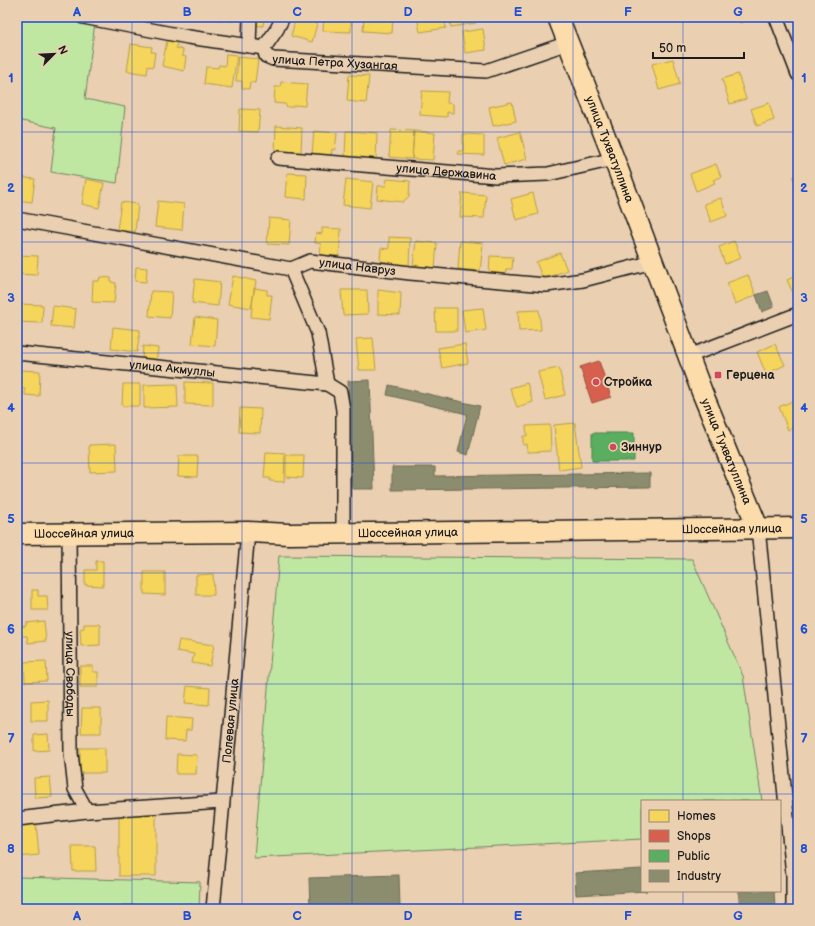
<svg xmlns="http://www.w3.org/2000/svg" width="815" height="926" font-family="'Balsamiq Sans',sans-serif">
  <rect width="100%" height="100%" fill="#eacfb1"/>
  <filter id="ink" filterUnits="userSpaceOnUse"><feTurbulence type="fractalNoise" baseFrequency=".025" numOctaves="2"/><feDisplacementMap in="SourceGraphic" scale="8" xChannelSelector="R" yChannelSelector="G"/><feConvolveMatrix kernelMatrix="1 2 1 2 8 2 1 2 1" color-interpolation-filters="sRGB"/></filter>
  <g filter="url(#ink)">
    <path fill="#c0e7a2" stroke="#6e825f" d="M17 17H68L95 22 85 99 125 107 117 183 51 172 56 128 17 120Z
      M279 556 692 559 743 676 762 801H642V839L254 858Z
      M17 877 200 882 199 909H17Z"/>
    <path fill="#f6d55c" stroke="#b59e49" d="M179 17H202V19Z
      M213 17H234L233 21 213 19Z
      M252 17H271V19H264L263 26 251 25Z
      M296 17H307L318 20 312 42 291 36Z
      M324 17H351V32L323 31Z
      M364 17H393L392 33 363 31Z
      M417 17H444L446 28 420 32Z
      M449 17H475L476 23 451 27Z
      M737 17H753L740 23Z
      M483 29 486 50 465 53 462 32Z
      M167 41 177 43 176 48 183 50 182 56 186 57 184 71 162 66Z
      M131 44 152 47 151 52H155L153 67 148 66 147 74 127 71Z
      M226 54 237 55 232 88 204 84 206 67 218 68 219 65 225 66Z
      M238 57 258 59 255 83 250 82 249 89 242 88V81H236Z
      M673 59 680 84 659 90 652 64Z
      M738 74 746 99 730 104 722 79Z
      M349 75 369 76 366 103 347 101Z
      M281 82 307 84 305 106 295 105 292 107H287L285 104 274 103 275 87H280Z
      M422 91 448 92 447 103 453 104V113L447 112V117L420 115Z
      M512 102 516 121 493 126 489 107Z
      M769 103 774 120 757 126 751 109Z
      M240 109 260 110 258 132 239 131Z
      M276 126 302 128 301 153 275 152Z
      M391 130 414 131 412 159 389 157Z
      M314 131 337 133 335 150 332 149 331 156 312 154Z
      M346 131 377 133 376 159 345 157Z
      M414 131 435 133 433 160 412 159Z
      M520 132 527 159 504 165 497 138Z
      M463 134 484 135V155L458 154V151H463Z
      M716 164 721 177 713 180 715 183 696 191 690 174Z
      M287 173 307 174 306 199 285 197Z
      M798 175V191L793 177Z
      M17 177 35 179 32 202 17 200Z
      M86 179 104 183 99 208 82 204Z
      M346 179 373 182 370 208 343 205Z
      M387 179 410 181 409 196 403 202 377 199 378 186H386Z
      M462 193 486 195 484 218 460 217Z
      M533 193 538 214 516 220 511 199Z
      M721 198 727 216 711 222 704 204Z
      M158 201 184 204 182 230 155 227Z
      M121 202 138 204 135 232 117 230Z
      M269 218 291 220 289 245 267 244Z
      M322 228 341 229 339 256 320 255 321 244 315 243 316 233 322 234Z
      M389 237 410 238 409 266 388 265 389 262 380 261 381 248 389 249Z
      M416 241 437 243 435 269 413 267Z
      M460 241 483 243 480 271 458 269Z
      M734 241 741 258 725 264 719 247Z
      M560 253 567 270 543 279 536 262Z
      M17 255 38 256 37 275 17 274Z
      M490 256 513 257 512 269H506L505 277 489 275Z
      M136 267 147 268 146 282 135 281Z
      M748 275 756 295 735 304 727 283Z
      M798 275V298L796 292 793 293 787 280Z
      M233 276 256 281 251 308 228 304Z
      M100 277 111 278V282L116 283 114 303 92 302 93 281H99Z
      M195 279 220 282 218 306 192 303Z
      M254 288 267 290V295H272L269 319 251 317Z
      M341 290H367L368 314 343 315Z
      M378 290 401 293 400 315 378 314Z
      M151 291 172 292 170 318 149 316Z
      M18 304 43 305 42 323 17 322Z
      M53 306 76 309 74 328 51 326Z
      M435 308H457V331H436Z
      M483 308 486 330 465 333 462 310Z
      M539 310 541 330 519 331 518 311Z
      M195 317 217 320 215 346 192 344Z
      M113 327 140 330 137 352 111 349Z
      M373 338 376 370H359L356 339Z
      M465 344 468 363 442 368 438 348Z
      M775 344 785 365 766 374 757 352Z
      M143 346 158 348 156 362 142 360Z
      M559 368 565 395 545 400 538 372Z
      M17 370 40 371 39 396 25 395V389L17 388Z
      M185 382 213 383V405L185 404Z
      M527 383 533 402 517 407 510 388Z
      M123 384H140V406H122Z
      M177 384 178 407 144 408V385Z
      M797 399 798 403V425L788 430 779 407Z
      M240 408 261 409 260 433 239 432Z
      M575 423 581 467 559 470 554 425Z
      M550 425 551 451 528 452 527 444 523 445V436H527L526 426Z
      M116 444 117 471 90 472 89 445Z
      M266 452 285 453 284 482 270 481V478H264Z
      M286 455H304L303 478 286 477Z
      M179 456H198L197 477 178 476Z
      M96 561H103V586L85 585V570H96Z
      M144 572H165V595L144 594Z
      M213 574 214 595H196V575Z
      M32 590H38V596H47L48 610H32Z
      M44 621 46 641 28 643 27 636H19L18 627 26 626V623Z
      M84 624H100V645L81 646 80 629 84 628Z
      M179 640 214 645 210 666 192 663 194 654 177 651Z
      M46 661 47 681 25 682 24 662Z
      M80 666H93V672H98V687H80Z
      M187 686 210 688 209 705 185 703Z
      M48 700V721H31V701Z
      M82 708H101V733H81Z
      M166 717 192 719 191 730H186L185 741 165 740Z
      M48 734 49 750 34 751V735Z
      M80 748H105V773H80Z
      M177 754 197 755 196 774H176Z
      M50 777 52 797 35 798 34 778Z
      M119 811 156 812V876H119Z
      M36 823 39 855 17 857V825Z
      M72 846H95L96 871H73Z
      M192 904V909H122V905Z"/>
    <path fill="#d6604d" stroke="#9e4c3e" d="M599 361 611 397 592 403 580 367Z"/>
    <path fill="#5aae61" stroke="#47824c" d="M592 433H634V461H592Z"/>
    <path fill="#8c8c6e" stroke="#6a6a55" d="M768 291 774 307 762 312 756 295Z
      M370 380 374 489H352L348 381Z
      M389 385 480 406 468 455 458 452 467 414 387 395Z
      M392 467H435V476L650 473V487L392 490Z
      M642 869V891H647L576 895 575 873Z
      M399 875 400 909H310L309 878Z
      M739 891H774L775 909H739Z"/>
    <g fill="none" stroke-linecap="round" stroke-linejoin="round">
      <g stroke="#1c1c1c" stroke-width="16">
        <g id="street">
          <path d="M83 17 188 37 264 48"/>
          <path d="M776 17 798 74"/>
          <path d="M249 46 250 17"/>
          <path id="s1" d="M264 48 266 56 273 59 486 71 568 43"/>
          <path d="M264 48 277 29 283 17"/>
          <path id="s2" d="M278 158 496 176 548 174 614 159"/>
          <path id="s3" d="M17 219 291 269 310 261 410 273 546 285 583 280 653 262"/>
          <path d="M291 269 318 333 327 384 340 392 343 410V533"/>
          <path id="s4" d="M17 353 327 384"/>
          <path d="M689 356 798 314"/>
          <path d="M758 528 793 875V909"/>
          <path id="s5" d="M69 534 71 753 75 789 87 811"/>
          <path d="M17 819 87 811 222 802"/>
          <path id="s6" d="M213 909 248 532"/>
        </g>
      </g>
      <g stroke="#1c1c1c" stroke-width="23">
        <g id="primary">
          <path id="s7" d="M558 17 614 159 702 392 758 528"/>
          <path id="s8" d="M17 534 248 532 289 534 798 528"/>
        </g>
      </g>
      <use href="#street" stroke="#eacfb1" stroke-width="13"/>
      <use href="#primary" stroke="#fddcac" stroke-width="20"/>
    </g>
  </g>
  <path fill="none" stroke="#1d4ed8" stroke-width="1" stroke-opacity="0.55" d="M132 17V909M242 17V909M352 17V909M463 17V909M573 17V909M683 17V801M17 132H798M17 242H798M17 353H798M17 463H798M17 573H798M17 684H798M17 794H798M683 891V909"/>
  <g fill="#d1495b" stroke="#eacfb1" stroke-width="1.5">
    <rect x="714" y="371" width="8" height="8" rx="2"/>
    <circle cx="596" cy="382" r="4"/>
    <circle cx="613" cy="447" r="4"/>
  </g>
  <g text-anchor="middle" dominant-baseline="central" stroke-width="4" stroke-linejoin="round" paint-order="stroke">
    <g font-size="12" fill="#1c1c1c" stroke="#eacfb1">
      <text stroke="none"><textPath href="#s1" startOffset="78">улица Петра Хузангая</textPath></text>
      <text stroke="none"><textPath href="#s7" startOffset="142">улица Тухватуллина</textPath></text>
      <text stroke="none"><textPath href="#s2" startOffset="169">улица Державина</textPath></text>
      <text stroke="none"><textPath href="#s3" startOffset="347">улица Навруз</textPath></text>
      <text stroke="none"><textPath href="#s4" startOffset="156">улица Акмуллы</textPath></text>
      <text stroke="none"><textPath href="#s7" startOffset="466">улица Тухватуллина</textPath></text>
      <text stroke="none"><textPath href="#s8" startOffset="715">Шоссейная улица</textPath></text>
      <text stroke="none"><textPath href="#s8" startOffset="391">Шоссейная улица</textPath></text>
      <text stroke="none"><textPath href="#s8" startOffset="67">Шоссейная улица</textPath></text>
      <text stroke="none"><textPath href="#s5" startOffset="140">улица Свободы</textPath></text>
      <text stroke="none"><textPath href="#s6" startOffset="189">Полевая улица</textPath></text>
    </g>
    <g font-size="12" font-weight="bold" fill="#1c1c1c" stroke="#eacfb1" text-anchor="start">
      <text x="726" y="375">Герцена</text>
      <text x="604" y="382">Стройка</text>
      <text x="621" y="447">Зиннур</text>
    </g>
  </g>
  <rect width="815" height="926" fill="none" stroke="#eacfb1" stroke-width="44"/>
  <rect x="641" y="800" width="140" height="92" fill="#eacfb1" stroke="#988775"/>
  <rect x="649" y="810" width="20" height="12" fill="#f6d55c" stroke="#988775"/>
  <text x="677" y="820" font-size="12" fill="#1c1c1c">Homes</text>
  <rect x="649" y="830" width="20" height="12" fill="#d6604d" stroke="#988775"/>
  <text x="677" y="840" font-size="12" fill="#1c1c1c">Shops</text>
  <rect x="649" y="850" width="20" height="12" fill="#5aae61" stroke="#988775"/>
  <text x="677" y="860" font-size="12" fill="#1c1c1c">Public</text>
  <rect x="649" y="870" width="20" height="12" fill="#8c8c6e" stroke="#988775"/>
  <text x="677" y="880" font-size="12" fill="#1c1c1c">Industry</text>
  <g transform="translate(54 54) rotate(66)" stroke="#eacfb1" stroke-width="3" paint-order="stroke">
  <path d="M0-3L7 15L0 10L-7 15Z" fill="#1c1c1c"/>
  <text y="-6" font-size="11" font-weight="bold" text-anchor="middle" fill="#1c1c1c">N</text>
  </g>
  <path d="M653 52v6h91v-6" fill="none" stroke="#1c1c1c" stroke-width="2"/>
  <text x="659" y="52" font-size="12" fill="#1c1c1c" stroke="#eacfb1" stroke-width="3" paint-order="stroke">50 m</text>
  <rect x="22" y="22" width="771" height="882" fill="none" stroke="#1d4ed8" stroke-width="1.5"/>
  <g font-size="13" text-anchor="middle" font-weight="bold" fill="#1d4ed8">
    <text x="77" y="16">A</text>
    <text x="187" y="16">B</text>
    <text x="297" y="16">C</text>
    <text x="408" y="16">D</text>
    <text x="518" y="16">E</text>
    <text x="628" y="16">F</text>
    <text x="738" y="16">G</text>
    <text x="11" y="82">1</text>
    <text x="804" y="82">1</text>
    <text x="11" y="192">2</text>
    <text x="804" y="192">2</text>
    <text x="11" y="302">3</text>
    <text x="804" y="302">3</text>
    <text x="11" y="412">4</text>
    <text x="804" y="412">4</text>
    <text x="11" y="523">5</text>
    <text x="804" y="523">5</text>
    <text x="11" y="633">6</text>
    <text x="804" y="633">6</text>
    <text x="11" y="743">7</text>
    <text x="804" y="743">7</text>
    <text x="11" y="853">8</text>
    <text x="804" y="853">8</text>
    <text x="77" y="920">A</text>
    <text x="187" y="920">B</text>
    <text x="297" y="920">C</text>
    <text x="408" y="920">D</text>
    <text x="518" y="920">E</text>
    <text x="628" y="920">F</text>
    <text x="738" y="920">G</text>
  </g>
</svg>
